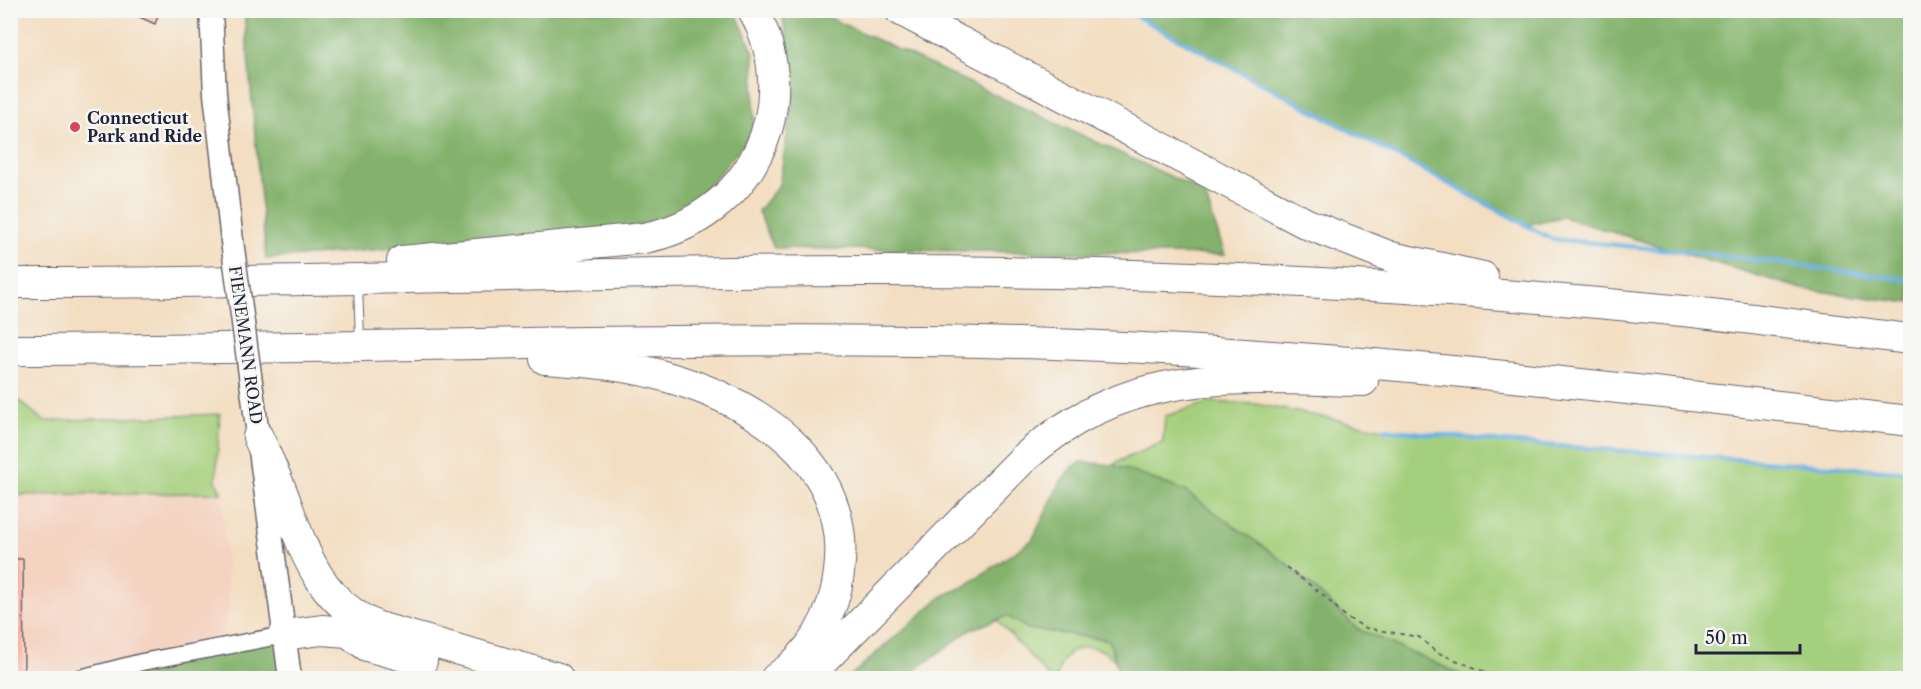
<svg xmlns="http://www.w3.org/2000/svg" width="1921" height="689" font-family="'Libre Caslon Text',serif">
  <rect width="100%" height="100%" fill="#f6f6f2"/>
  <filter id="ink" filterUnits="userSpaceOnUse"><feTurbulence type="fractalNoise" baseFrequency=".0167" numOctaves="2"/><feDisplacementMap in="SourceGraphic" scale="12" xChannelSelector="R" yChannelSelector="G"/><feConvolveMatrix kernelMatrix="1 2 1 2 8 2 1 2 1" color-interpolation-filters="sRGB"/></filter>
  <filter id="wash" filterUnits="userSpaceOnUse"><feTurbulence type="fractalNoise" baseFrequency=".008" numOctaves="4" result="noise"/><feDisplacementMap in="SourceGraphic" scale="24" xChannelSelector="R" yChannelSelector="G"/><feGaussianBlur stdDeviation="1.35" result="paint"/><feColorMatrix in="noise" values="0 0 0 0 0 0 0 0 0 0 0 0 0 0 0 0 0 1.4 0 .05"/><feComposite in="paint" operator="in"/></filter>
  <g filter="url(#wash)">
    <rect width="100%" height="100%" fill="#f3dec1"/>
    <path fill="#f4d3c1" d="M222 493 229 605 219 649 86 678H11L10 495Z"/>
    <path fill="#a4cf7c" stroke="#63785c" stroke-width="1.5" d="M11 394 44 421 220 414 216 481 222 493 11 495Z
      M1211 402 1256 404 1384 429 1504 442 1910 472V678H1124C1113 639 1063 635 1057 678H1050L974 595 1117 462 1163 442 1165 416Z"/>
    <path fill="#83b26c" stroke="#526a54" stroke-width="1.5" d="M244 11H735L754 53V131L718 175 682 211 631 228 266 259Z
      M782 11H815L1204 192 1225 255 774 248 758 211 779 185 794 92Z
      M1126 11H1910V303L1802 289 1562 217 1526 225Z
      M1082 462 1114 465 1185 491 1289 565 1358 629 1469 678H1121L1109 640 1028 629 1007 616 970 630 904 678H848L941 597 965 586 1032 540 1061 481 1072 467Z
      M284 635 289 678H86Z"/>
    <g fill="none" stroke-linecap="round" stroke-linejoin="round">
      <path stroke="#6cb4e3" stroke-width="4.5" d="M1125 10 1552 239 1710 254 1910 280
        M1384 429 1504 442 1910 472"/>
    </g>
    <g id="blocks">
      <path fill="#fdaa99" d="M124 10H160L155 24Z
        M10 559H23L24 678H10Z"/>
    </g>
  </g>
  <g filter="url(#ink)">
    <use href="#blocks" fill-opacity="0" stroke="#6b646a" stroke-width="1.5"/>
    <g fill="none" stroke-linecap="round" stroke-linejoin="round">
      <g stroke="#6b646a" stroke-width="10">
        <path id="lane" d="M358 284 360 340"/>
      </g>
      <g stroke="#6b646a" stroke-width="19">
        <path id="street" d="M80 678 142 662 284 635"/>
      </g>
      <g stroke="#6b646a" stroke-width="25">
        <path id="secondary" d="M211 10 215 94 232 241
          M251 382 290 678"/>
      </g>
      <g stroke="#6b646a" stroke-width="32">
        <path id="highway" d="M900 10 1307 224 1391 257 1483 277
          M402 261 644 238C750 218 806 106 753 10
          M10 283C358 284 705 265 1053 273 1263 277 1473 290 1683 311 1759 319 1835 330 1910 339
          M10 350C358 350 706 333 1053 344 1340 354 1625 388 1910 421
          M545 359C586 362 628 365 667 377 758 403 853 464 839 572 835 613 811 655 776 678
          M258 437C267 457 276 476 284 497 304 551 319 602 378 627L558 678
          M348 632 367 646 422 661
          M284 635 322 630 348 632 366 627
          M806 678 1023 459C1131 364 1230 379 1363 381"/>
      </g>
      <path stroke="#6b646a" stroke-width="2" stroke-dasharray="4.5 4.5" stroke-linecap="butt" d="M1286 567 1323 595 1346 617 1366 628 1419 637 1436 652 1500 678"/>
      <use href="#lane" stroke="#fff" stroke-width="8"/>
      <use href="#street" stroke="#fff" stroke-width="16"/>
      <use href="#secondary" stroke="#fff" stroke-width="22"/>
      <use href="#highway" stroke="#fff" stroke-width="30"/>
      <g stroke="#6b646a" stroke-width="25" stroke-linecap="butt">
        <path id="secondary-bridge" d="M232 241 251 382"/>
      </g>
      <use href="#secondary-bridge" stroke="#fff" stroke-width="22"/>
    </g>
  </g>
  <circle fill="#d1495b" stroke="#f6f6f2" stroke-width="2" cx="75" cy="127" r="6"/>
  <g text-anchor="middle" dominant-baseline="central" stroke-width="5" stroke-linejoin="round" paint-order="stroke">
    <g font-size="16" font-weight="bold" fill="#22223b" stroke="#f6f6f2" text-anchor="start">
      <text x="87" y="118">Connecticut<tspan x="87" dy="18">Park and Ride</tspan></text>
    </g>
    <g font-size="16" fill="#22223b" stroke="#f6f6f2">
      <text transform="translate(246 345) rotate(82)">FIENEMANN ROAD</text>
    </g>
  </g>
  <rect width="1921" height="689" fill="none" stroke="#f6f6f2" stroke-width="36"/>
  <path d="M1696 644v9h104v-9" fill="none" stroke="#22223b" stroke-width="3"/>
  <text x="1705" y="644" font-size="18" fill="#22223b" stroke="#f6f6f2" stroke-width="4.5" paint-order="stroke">50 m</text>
</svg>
